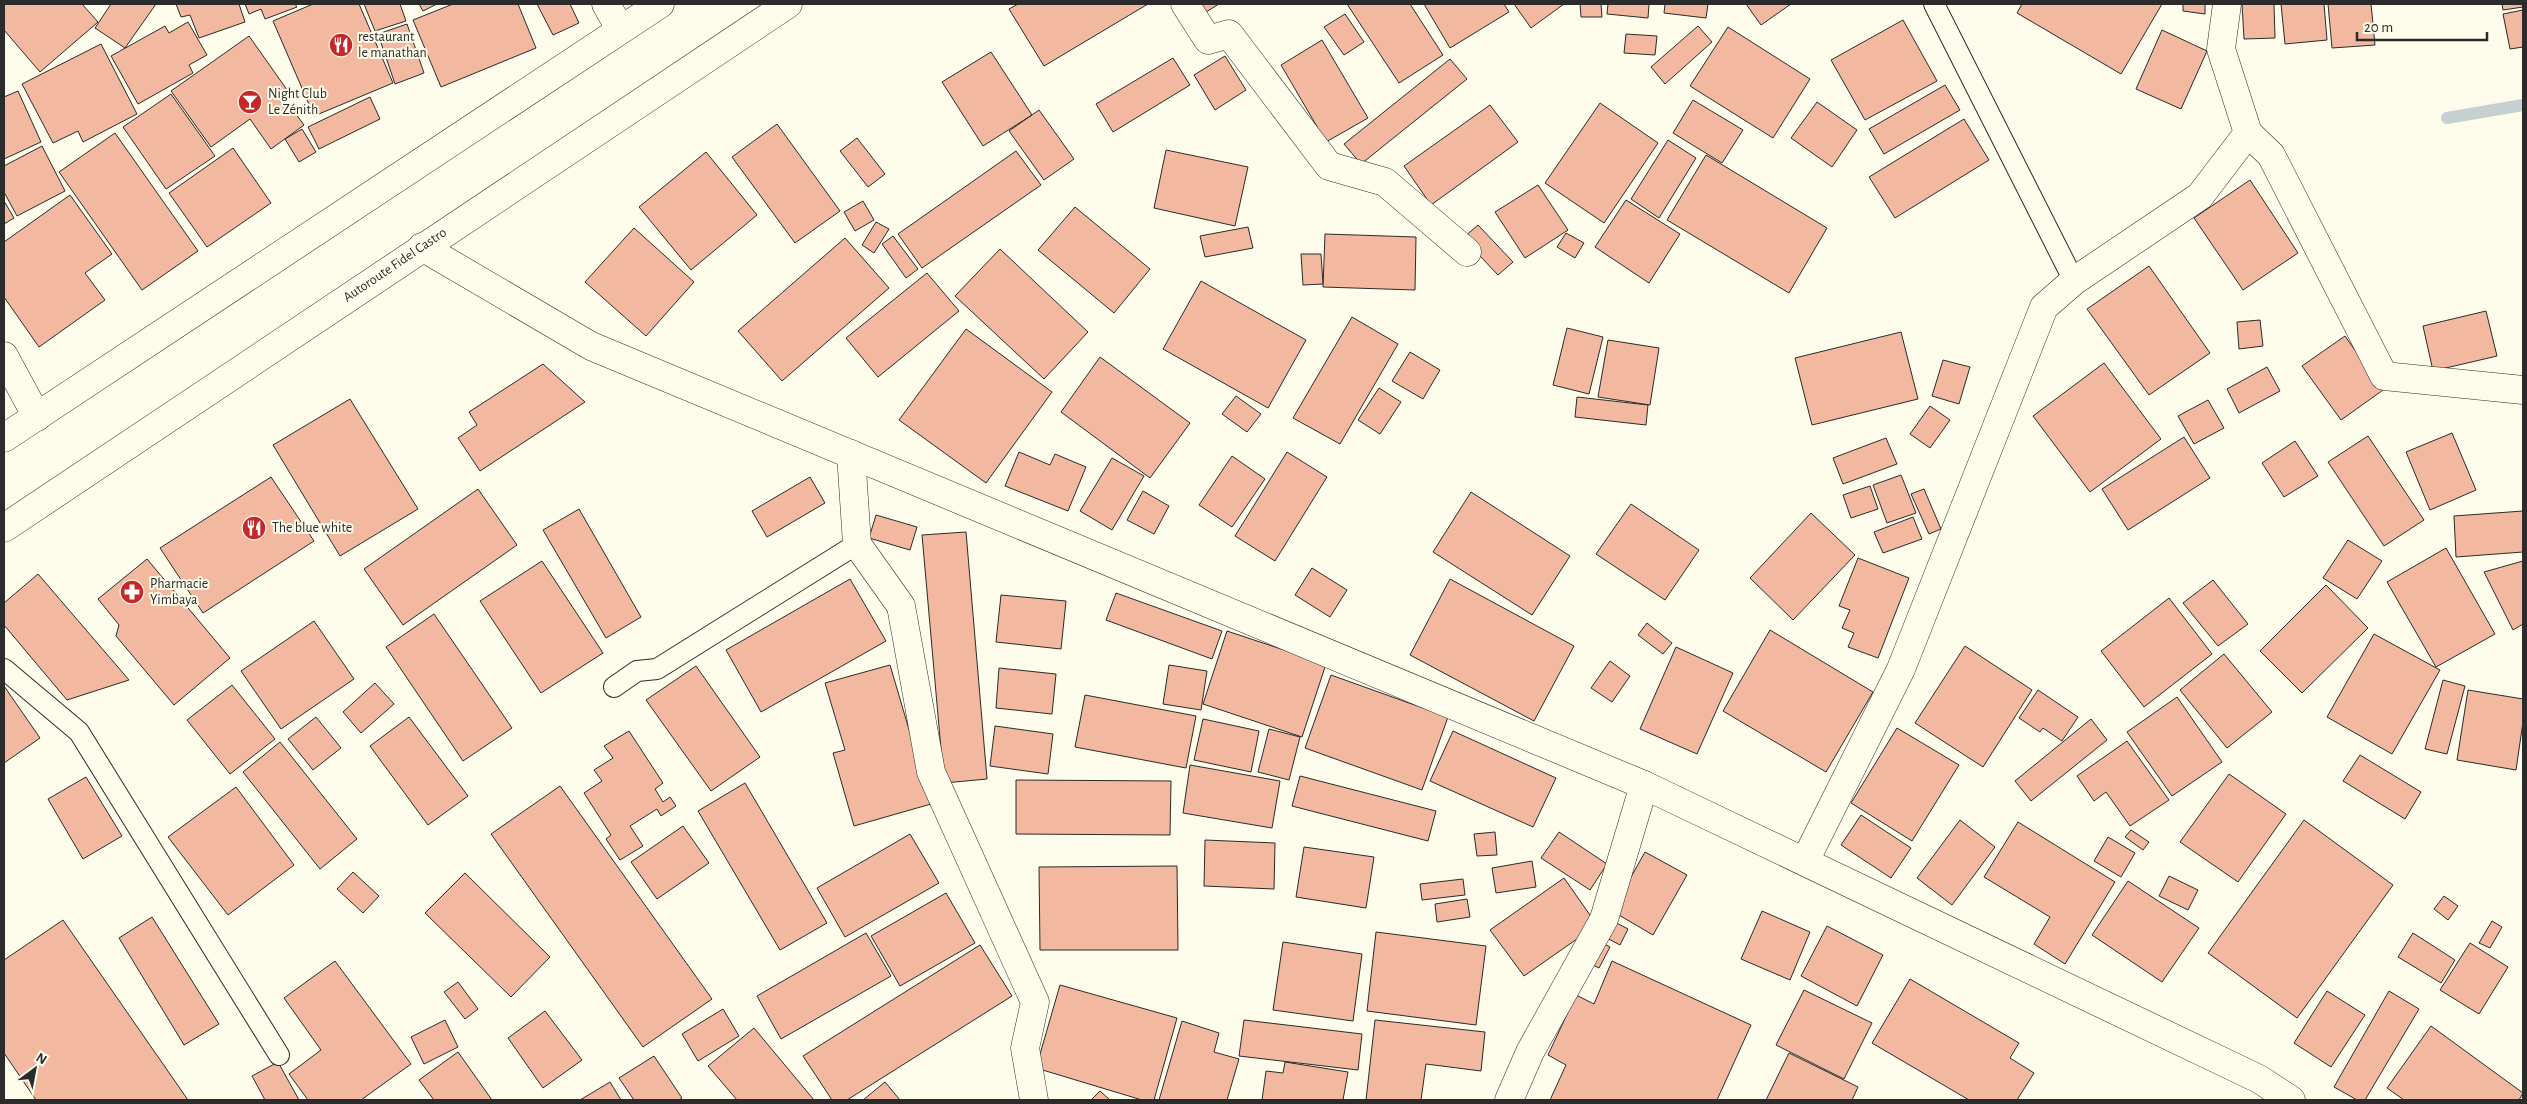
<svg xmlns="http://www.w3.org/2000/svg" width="2527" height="1104" font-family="'Alegreya Sans',sans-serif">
  <rect width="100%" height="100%" fill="#fdfbea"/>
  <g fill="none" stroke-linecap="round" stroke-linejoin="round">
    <path stroke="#c7d0d0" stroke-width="12" d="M2447 118 2523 105"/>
  </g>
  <path fill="#f2b8a0" stroke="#2b2b2b" d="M4 4H82L98 22 40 72 4 30Z
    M111 4H156L125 48 95 28Z
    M176 4H239L245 22 199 38 190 15 181 17Z
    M245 4H295L297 7 265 19 261 9 249 14Z
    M313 4H359L393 83 314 116 273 21Z
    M364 4H400L406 21 375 31Z
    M419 4H437L423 11Z
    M453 4H518L536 48 441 87 413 20Z
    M537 4H570L579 23 553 35Z
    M1018 4H1148L1044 66 1009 9Z
    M1201 4H1219L1206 12Z
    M1347 4H1410L1443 55 1399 83Z
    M1424 4H1504L1509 12 1450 48Z
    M1514 4H1564L1531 28Z
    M1580 4H1601L1602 17H1581Z
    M1608 4H1649L1648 18 1607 14Z
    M1665 4H1708L1706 18 1664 13Z
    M1746 4H1791L1761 25Z
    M2022 4H2162L2121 74 2017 13Z
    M2183 4H2205V14L2183 11Z
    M2242 4H2274L2275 38 2244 39Z
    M2281 4H2324L2327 40 2285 44Z
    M2328 4H2371L2375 45 2332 48Z
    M2502 4H2523V7L2503 10Z
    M2523 10V47L2510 49 2503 14Z
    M1345 14 1364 42 1344 55 1324 27Z
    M1903 20 1937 81 1865 120 1831 60Z
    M188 22 207 55 189 65 193 73 138 104 111 56 165 26 169 33Z
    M407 24 424 73 395 84 378 34Z
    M1698 26 1712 42 1665 84 1651 67Z
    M1728 27 1810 79 1773 138 1690 86Z
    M2162 30 2207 51 2181 109 2136 89Z
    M1626 34 1657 36 1655 55 1624 53Z
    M249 36 290 94 284 98 304 125 271 149 250 119 211 147 171 91Z
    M1322 40 1368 118 1326 142 1281 65Z
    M101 44 137 114 83 142 78 131 53 143 22 84Z
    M991 52 1032 115 983 146 942 82Z
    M1225 56 1246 90 1215 110 1194 75Z
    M1173 58 1190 85 1113 132 1096 104Z
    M1450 59 1467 79 1361 164 1344 144Z
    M1945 85 1960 110 1884 154 1869 129Z
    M18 91 41 142 4 159V97Z
    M171 94 215 156 166 189 123 127Z
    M370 97 380 119 319 149 308 127Z
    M1693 100 1743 130 1722 163 1673 133Z
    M1817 102 1857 130 1832 167 1791 138Z
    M1600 103 1658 143 1604 223 1545 183Z
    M1490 105 1518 142 1431 205 1404 166Z
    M1039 110 1074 159 1044 180 1009 131Z
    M1964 119 1989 160 1895 218 1869 177Z
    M777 124 840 211 795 243 732 157Z
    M302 129 316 152 299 162 285 139Z
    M115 133 198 251 142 290 59 172Z
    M857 138 885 174 868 187 840 151Z
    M1668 140 1696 158 1659 218 1631 199Z
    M42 146 65 191 17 216 4 192V166Z
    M233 148 271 203 207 247 169 193Z
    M1166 150 1248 167 1235 226 1154 208Z
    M1016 151 1041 185 922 268 898 234Z
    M706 152 757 215 691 270 639 207Z
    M1706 155 1827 228 1789 293 1667 220Z
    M2250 180 2298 253 2243 290 2194 218Z
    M1538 185 1568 230 1525 258 1495 212Z
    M70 195 112 254 85 273 105 300 39 347 4 297V242Z
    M1626 200 1680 234 1649 283 1595 247Z
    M4 201 14 218 4 224Z
    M863 201 874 220 855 231 844 212Z
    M1075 207 1150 269 1114 313 1038 250Z
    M876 222 889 229 874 253 862 245Z
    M1478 225 1513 262 1498 275 1463 238Z
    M1248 227 1253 248 1205 257 1200 236Z
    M634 228 694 282 646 336 585 282Z
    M1566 233 1584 243 1575 258 1557 247Z
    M1325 234 1416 237 1415 290 1323 287Z
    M893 236 918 269 906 278 882 244Z
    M845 238 889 288 782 381 738 331Z
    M1000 249 1088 332 1044 379 955 296Z
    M1301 254H1321L1323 284 1303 285Z
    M2149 266 2210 353 2149 395 2087 309Z
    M927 273 959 311 878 377 846 338Z
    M1201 281 1306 340 1268 408 1163 349Z
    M2486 311 2497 356 2433 371 2423 326Z
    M1352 317 1398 344 1340 444 1293 418Z
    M2260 320 2263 346 2239 349 2237 322Z
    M1567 328 1603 337 1589 394 1553 385Z
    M966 329 1052 392 986 483 899 420Z
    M1901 332 1918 399 1812 425 1795 358Z
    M2345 336 2383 390 2341 420 2302 366Z
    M1608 340 1659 348 1650 405 1598 397Z
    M1410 352 1440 370 1423 399 1392 381Z
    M1100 357 1190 423 1150 478 1061 412Z
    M1943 360 1970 367 1959 404 1932 396Z
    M2104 363 2161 439 2090 492 2033 416Z
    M543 364 585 402 480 471 458 438 477 425 469 412Z
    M2267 367 2280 391 2239 413 2227 389Z
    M1379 388 1401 402 1380 434 1358 420Z
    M1236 396 1261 414 1247 432 1222 414Z
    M1577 397 1648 405 1646 425 1575 417Z
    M350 399 418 509 340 556 273 445Z
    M2208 400 2224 428 2194 444 2178 416Z
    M1930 406 1950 420 1930 448 1910 434Z
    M2452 433 2476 490 2430 510 2406 452Z
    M2368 436 2424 520 2384 546 2328 462Z
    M2184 437 2210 478 2128 530 2102 489Z
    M1886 438 1897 464 1843 484 1833 458Z
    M2295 441 2318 476 2284 497 2262 463Z
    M1019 452 1050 465 1055 454 1086 467 1068 511 1005 486Z
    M1287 452 1327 477 1275 561 1235 536Z
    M1232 456 1265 479 1232 527 1199 505Z
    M1112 458 1144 476 1112 530 1080 511Z
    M1901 475 1916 513 1887 523 1873 485Z
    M271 477 314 541 203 613 160 548Z
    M810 477 825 503 767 537 752 511Z
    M1870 486 1878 509 1851 518 1843 495Z
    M478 489 517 545 403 625 364 569Z
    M1924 489 1941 529 1929 534 1911 494Z
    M1143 491 1169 506 1154 534 1127 520Z
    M1471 492 1570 556 1532 615 1433 552Z
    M1631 504 1699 550 1665 600 1596 554Z
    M579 509 641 617 606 638 543 530Z
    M2523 511V552L2456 557 2454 516Z
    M1811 513 1855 555 1793 620 1750 578Z
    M876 515 917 527 910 550 869 538Z
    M1913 517 1922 539 1883 553 1874 532Z
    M966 532 987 779 944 783 922 535Z
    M2348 540 2382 561 2357 599 2323 578Z
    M2446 548 2495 634 2436 667 2387 582Z
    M1858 558 1909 578 1878 658 1848 647 1854 633 1842 628 1850 610 1839 606Z
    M147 559 230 658 174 705 116 636 119 625 98 599Z
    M542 561 603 653 541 693 480 601Z
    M2523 561V624L2513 630 2484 572Z
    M1312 568 1347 590 1330 617 1295 595Z
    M38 574 129 680 67 700 4 625V603Z
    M850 579 886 641 761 712 726 650Z
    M1450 579 1574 646 1534 721 1410 655Z
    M2213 580 2248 624 2218 646 2183 603Z
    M2326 585 2368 628 2302 693 2260 651Z
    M1116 593 1222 631 1212 659 1106 620Z
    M1001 595 1066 601 1061 649 996 642Z
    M2169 598 2212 654 2144 707 2101 651Z
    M434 614 512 728 463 761 386 647Z
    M314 621 354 679 281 729 241 671Z
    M1647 623 1672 643 1663 654 1638 635Z
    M1770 630 1873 692 1826 772 1723 711Z
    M1227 631 1326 664 1302 737 1203 704Z
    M2374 634 2440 670 2392 754 2327 717Z
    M1965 646 2032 690 1983 767 1915 723Z
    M1676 647 1733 673 1697 754 1640 729Z
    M2224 654 2272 712 2227 748 2180 690Z
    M1610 661 1630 676 1612 702 1591 688Z
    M890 665 931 804 854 826 833 753 845 750 825 683Z
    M1169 665 1207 671 1201 710 1163 704Z
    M696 666 760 757 711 791 646 700Z
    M999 668 1056 674 1052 714 996 708Z
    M1331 675 1448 717 1422 790 1305 748Z
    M2443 680 2465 686 2447 754 2425 749Z
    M375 683 394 704 361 733 343 712Z
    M232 685 275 739 230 774 187 720Z
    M4 686 40 738 4 763Z
    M2038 690 2078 717 2062 741 2043 728 2040 732 2019 718Z
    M2468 690 2523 699V722L2516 770 2457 760Z
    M1085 695 1196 716 1186 768 1075 747Z
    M2177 697 2222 762 2172 796 2127 732Z
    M316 717 341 748 313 770 288 739Z
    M409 717 468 796 428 825 370 746Z
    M1203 719 1259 731 1251 772 1194 760Z
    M2091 719 2107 740 2031 801 2015 781Z
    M995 726 1053 734 1048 774 990 766Z
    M1897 728 1959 765 1912 841 1851 803Z
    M1269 729 1300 737 1289 780 1258 772Z
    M629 731 663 783 655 789 663 802 670 797 676 806 661 816 657 809 630 826 643 846 620 860 606 839 611 835 584 793 602 781 594 770 613 758 604 746Z
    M1453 731 1556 778 1533 827 1430 781Z
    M2127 741 2169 800 2130 826 2106 792 2094 801 2077 776Z
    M280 742 357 839 320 869 243 772Z
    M2360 755 2421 792 2405 819 2343 781Z
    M1190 765 1280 781 1272 828 1183 813Z
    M2229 774 2286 814 2238 882 2180 842Z
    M1300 776 1436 811 1428 841 1292 806Z
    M86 777 122 836 83 859 48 799Z
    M1016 780 1171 781 1170 835 1016 834Z
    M745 783 827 923 780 950 698 811Z
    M560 786 712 999 643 1047 491 834Z
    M236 787 294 865 228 915 168 837Z
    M1861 815 1911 848 1891 878 1841 845Z
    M1960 820 1995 847 1952 905 1917 878Z
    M2304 820 2393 885 2297 1018 2208 953Z
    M2018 822 2115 882 2065 964 2034 944 2050 917 1984 877Z
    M683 826 709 863 657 899 631 862Z
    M2131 830 2149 842 2143 850 2125 837Z
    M1495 832 1497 855 1477 856 1474 834Z
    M1559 832 1607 864 1590 890 1541 858Z
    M910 834 939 883 845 937 817 888Z
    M2108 837 2135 853 2121 877 2094 861Z
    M1205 840 1275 843 1274 889 1204 886Z
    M1304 847 1374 857 1366 908 1296 897Z
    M1645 852 1687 875 1653 935 1612 911Z
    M1532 861 1536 887 1496 893 1492 868Z
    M1177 866 1178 950H1040L1039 867Z
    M353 872 379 896 363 913 337 889Z
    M465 873 550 957 511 997 425 913Z
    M2169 876 2198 890 2188 910 2159 896Z
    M1564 878 1597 925 1524 976 1490 930Z
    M1463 879 1465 895 1422 900 1420 884Z
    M2128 881 2199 928 2162 982 2092 935Z
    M946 893 975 943 900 986 871 936Z
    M2444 896 2458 906 2448 920 2434 909Z
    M1467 899 1470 917 1437 922 1435 904Z
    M1762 911 1810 932 1790 980 1741 959Z
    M152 917 219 1024 184 1045 119 938Z
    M63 920 188 1100H36L4 1053V960Z
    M1613 921 1628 929 1620 945 1605 937Z
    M2492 921 2502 927 2490 948 2479 943Z
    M1827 926 1883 955 1857 1006 1801 976Z
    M1376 932 1486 946 1476 1025 1367 1011Z
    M866 933 891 976 781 1039 757 996Z
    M2413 933 2455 960 2441 983 2398 957Z
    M1283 942 1362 954 1353 1021 1273 1010Z
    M1601 942 1610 947 1599 968 1589 963Z
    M2470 943 2508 967 2479 1014 2440 990Z
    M980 945 1012 996 847 1100H832L803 1056Z
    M335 961 411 1064 361 1100H308L289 1074 321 1050 284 998Z
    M1612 961 1751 1025 1717 1100H1550L1566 1065 1548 1055 1576 995 1594 1004Z
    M1910 979 2019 1043 2010 1058 2034 1073 2017 1100H1969L1872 1043Z
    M458 982 478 1009 465 1019 444 992Z
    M1060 985 1177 1018 1154 1100H1142L1036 1068Z
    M1804 990 1872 1023 1844 1079 1776 1045Z
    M2327 991 2365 1015 2331 1067 2294 1043Z
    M2389 991 2419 1009 2365 1100H2357L2334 1087Z
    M723 1009 739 1036 698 1061 682 1034Z
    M545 1011 582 1060 543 1088 508 1038Z
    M445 1020 458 1047 424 1064 411 1037Z
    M1244 1020 1362 1034 1358 1070 1239 1056Z
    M1375 1020 1485 1032 1481 1071 1426 1064 1421 1100H1366Z
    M1182 1021 1219 1033 1214 1052 1239 1059 1227 1100H1159Z
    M2431 1026 2523 1093 2519 1100H2404L2387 1088Z
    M754 1028 814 1100H737L708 1066Z
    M458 1052 492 1100H434L419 1080Z
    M1789 1053 1858 1087 1852 1100H1766Z
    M654 1056 682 1098 679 1100H634L619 1078Z
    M278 1062 299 1100H265L252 1076Z
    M1285 1062 1348 1072 1343 1100H1262L1266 1071 1283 1073Z
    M610 1082 621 1100H580Z
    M885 1082 900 1100H863Z
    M1100 1091 1110 1100H1091Z"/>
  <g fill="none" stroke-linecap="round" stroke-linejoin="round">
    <g stroke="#2b2b2b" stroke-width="22">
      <path id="service" d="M1934 4 2074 281
        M4 669 79 732 279 1055
        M614 687 637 671 657 669 857 544"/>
    </g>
    <g stroke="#2b2b2b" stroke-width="29">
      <path id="minor" d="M606 4 620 29
        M1185 4 1208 40 1229 34 1329 166 1385 182 1467 252
        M2248 133 2271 155 2384 376 2523 390
        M4 356 37 417
        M851 454 857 544 901 606 931 772 1035 1002 1025 1048 1034 1100
        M1805 861 1901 669 2044 307 2074 281 2200 196 2248 133 2221 49 2227 4
        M1509 1100 1530 1052 1604 919 1644 785"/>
    </g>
    <g stroke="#2b2b2b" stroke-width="29">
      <path id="tertiary" d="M422 247 591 346 1644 785 2259 1079 2291 1100"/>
    </g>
    <g stroke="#2b2b2b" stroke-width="29">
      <path id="trunk" d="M4 438 660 4
        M4 528 788 4"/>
    </g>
    <use href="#service" stroke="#fdfbea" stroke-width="20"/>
    <use href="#minor" stroke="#fdfbea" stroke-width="28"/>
    <use href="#tertiary" stroke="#fdfbea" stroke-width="28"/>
    <use href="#trunk" stroke="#fdfbea" stroke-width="28"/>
  </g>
  <defs>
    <g id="restaurant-disc" transform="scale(1.25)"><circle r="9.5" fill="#c62828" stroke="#fdfbea"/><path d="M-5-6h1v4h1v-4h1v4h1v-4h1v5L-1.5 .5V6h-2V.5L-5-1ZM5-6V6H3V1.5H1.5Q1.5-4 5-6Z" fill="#fff"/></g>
    <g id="bar-disc" transform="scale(1.25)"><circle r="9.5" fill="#c62828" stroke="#fdfbea"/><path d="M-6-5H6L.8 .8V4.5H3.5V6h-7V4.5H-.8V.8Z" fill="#fff"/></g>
    <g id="pharmacy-disc" transform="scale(1.25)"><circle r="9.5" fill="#c62828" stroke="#fdfbea"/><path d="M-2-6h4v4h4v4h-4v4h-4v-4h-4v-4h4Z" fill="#fff"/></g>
  </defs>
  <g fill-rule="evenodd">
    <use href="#restaurant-disc" x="341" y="45"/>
    <use href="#bar-disc" x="250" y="102"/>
    <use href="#restaurant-disc" x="254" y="528"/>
    <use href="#pharmacy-disc" x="132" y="592"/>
  </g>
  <g text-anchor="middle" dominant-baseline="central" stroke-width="4" stroke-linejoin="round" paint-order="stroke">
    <g font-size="14" fill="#2b2b2b" stroke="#fdfbea" text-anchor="start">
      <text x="358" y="37">restaurant<tspan x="358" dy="16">le manathan</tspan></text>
      <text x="268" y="94">Night Club<tspan x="268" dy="16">Le Zénith</tspan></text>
      <text x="272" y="528">The blue white</text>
      <text x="150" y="584">Pharmacie<tspan x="150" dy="16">Yimbaya</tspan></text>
    </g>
    <g font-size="14" fill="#2b2b2b" stroke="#fdfbea">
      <text transform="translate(395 265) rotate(-34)">Autoroute Fidel Castro</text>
    </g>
  </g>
  <rect width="2527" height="1104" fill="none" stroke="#2b2b2b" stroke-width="10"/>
  <g transform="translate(35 1069) rotate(32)" stroke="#fdfbea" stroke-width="4" paint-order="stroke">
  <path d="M0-4L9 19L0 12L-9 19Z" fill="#2b2b2b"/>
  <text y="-8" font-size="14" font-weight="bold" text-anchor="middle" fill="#2b2b2b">N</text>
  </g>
  <path d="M2357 32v8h130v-8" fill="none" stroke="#2b2b2b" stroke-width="2.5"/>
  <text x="2364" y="32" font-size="15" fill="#2b2b2b" stroke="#fdfbea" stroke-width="4" paint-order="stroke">20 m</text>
</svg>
